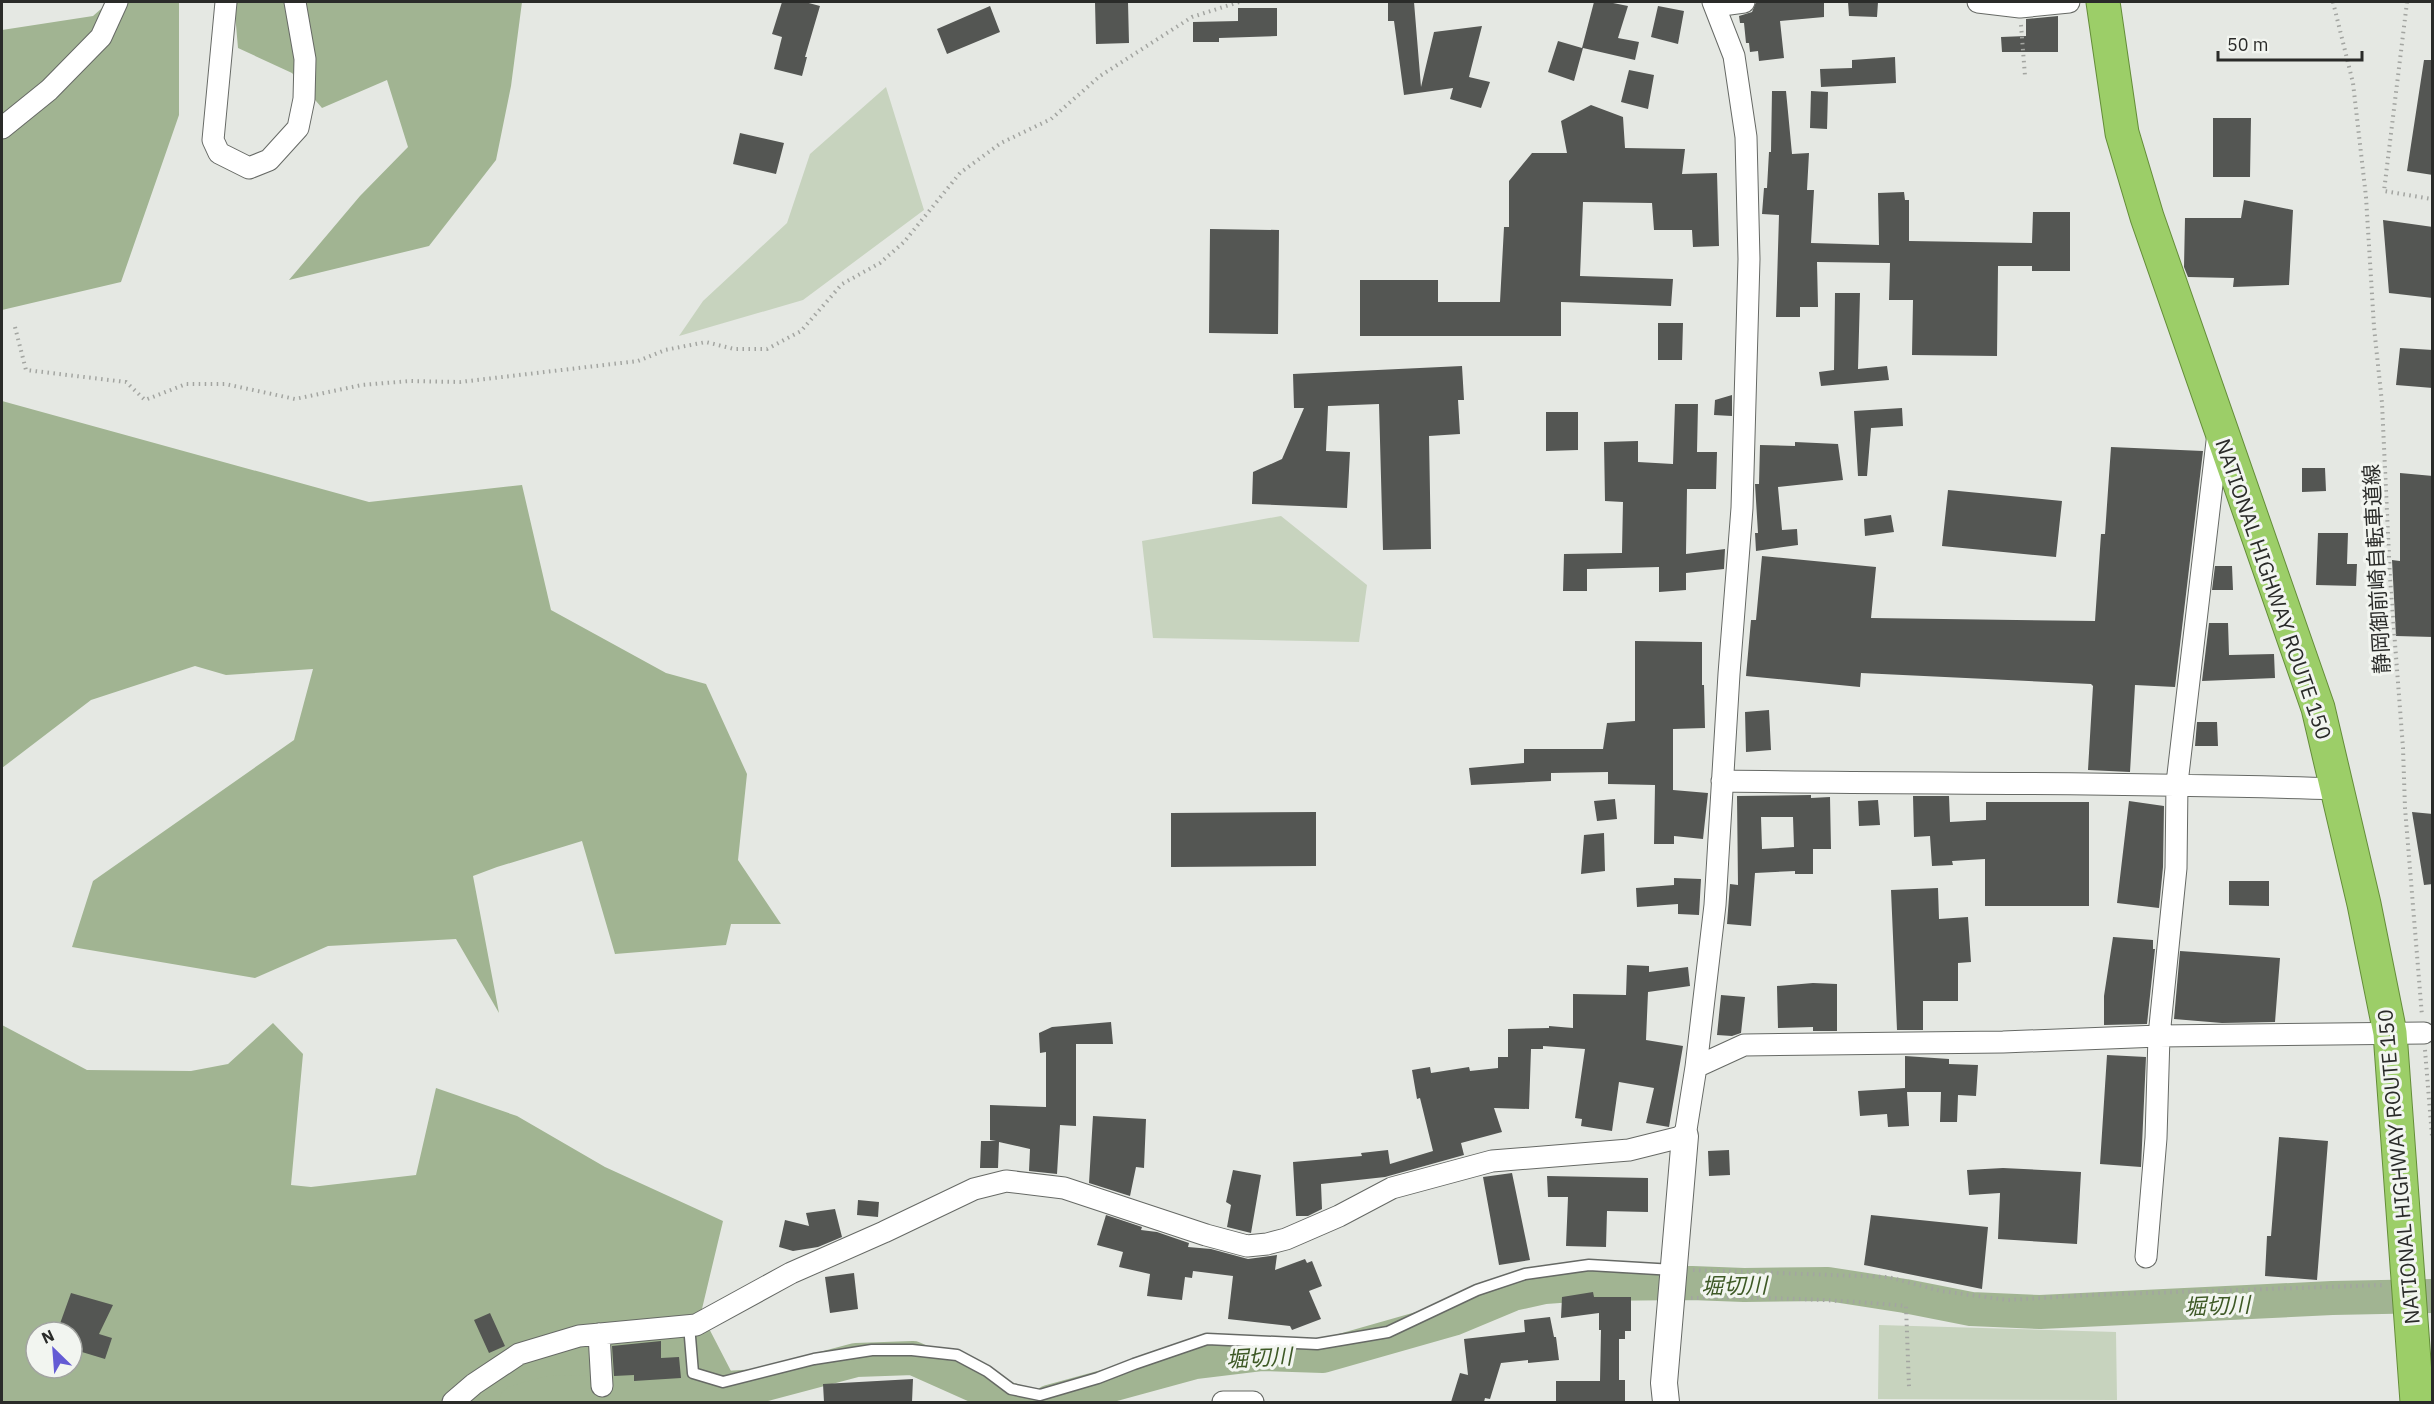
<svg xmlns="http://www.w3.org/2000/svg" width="2434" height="1404" font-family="'IBM Plex Sans','Noto Sans JP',sans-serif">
  <rect width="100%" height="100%" fill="#e5e8e3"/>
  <path fill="#c7d3be" d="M886 87 924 210 803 300 679 336 703 301 787 223 810 154Z
    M1281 516 1367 585 1359 642 1153 638 1142 541Z
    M1879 1325 2116 1332 2117 1400 1878 1399Z"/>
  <path fill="#a1b492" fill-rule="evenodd" d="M109 2H179V115L121 282 2 310V30L93 16Z
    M234 2H522L511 86 496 160 429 246 289 280 360 196 408 147 387 80 322 108 292 73 238 48Z
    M2 401 369 502 522 485 551 610 666 673 706 684 747 774 738 860 781 924H731L726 945 615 954 582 841 497 867 473 876 499 1013 456 939 328 946 255 978 72 947 93 881 294 740 313 669 226 675 195 666 91 700 2 768Z
    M273 1023 303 1054 291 1185 311 1187 416 1175 436 1088 517 1116 605 1167 723 1221 701 1313 747 1402H2V1025L87 1070 191 1071 228 1064ZM36 1332H72V1368H36Z"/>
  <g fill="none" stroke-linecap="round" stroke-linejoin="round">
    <path stroke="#a1b492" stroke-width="34" d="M516 1402 548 1393 664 1392 758 1386 856 1360 913 1358 996 1395 1018 1402
      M1049 1402 1195 1362 1261 1354 1323 1356 1453 1319 1513 1294 1545 1287 1586 1284 1692 1283 1744 1285 1828 1284 1905 1296 1971 1309 2040 1312 2332 1298 2432 1296"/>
  </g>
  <path fill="#545653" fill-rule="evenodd" d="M782 2H805L820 6 805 57H807L802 76 774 69 782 37 772 34Z
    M1095 2H1128L1129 43 1096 44Z
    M1388 2H1414L1421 87 1434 32 1482 26 1469 77 1490 82 1481 108 1450 99 1453 88 1404 95 1394 21H1388Z
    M1594 2H1608L1628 6 1618 38 1639 42 1635 60 1583 48 1574 81 1548 72 1558 41 1582 48Z
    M1756 2H1824V17L1780 21 1784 58 1759 61 1758 51 1750 52 1749 43H1746L1744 23H1740L1739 16 1752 12Z
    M1848 2H1878L1877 17 1849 16Z
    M990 6 1000 32 947 54 937 29Z
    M1658 6 1684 11 1678 44 1651 37Z
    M1238 8H1277V36L1219 38V42H1193V22L1238 21Z
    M2058 16V52H2002L2001 37 2026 36V19Z
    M1895 57 1896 83 1821 87 1820 69 1852 68V60Z
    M2424 60H2433V175L2407 171Z
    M1629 70 1654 75 1648 109 1621 102Z
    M1772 91H1786L1792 154 1809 153 1807 190H1814L1811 243 1879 245 1878 193 1904 192 1905 200H1909V241L2032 243 2033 212H2070V271H2032V266H1998L1997 356 1912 355 1913 300H1889L1890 263 1817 262 1818 307H1800V317H1776L1779 215 1762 214 1764 188H1767L1769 152H1771Z
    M1811 91 1828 92 1827 129 1810 128Z
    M1591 105 1623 117 1625 148 1685 149 1682 174 1717 173 1719 246 1693 247 1692 230H1654L1652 203 1583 202 1580 276 1673 279 1671 306 1561 302V336H1360V280H1438V302H1500L1504 227H1509V181L1532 153H1567L1561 121Z
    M2213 118H2251L2250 177H2213Z
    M740 133 784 143 776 174 733 164Z
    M2244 200 2293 210 2289 285 2233 287 2234 278 2188 277 2184 267 2185 218H2241Z
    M2383 220 2433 227V298L2389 293Z
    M1210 229 1279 230 1278 334 1209 333Z
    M1835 293H1860L1858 369 1887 366 1889 380 1821 386 1819 372 1834 370Z
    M1658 323H1683L1682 360H1658Z
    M2400 348 2433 350V388L2396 385Z
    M1462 366 1464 400H1458L1460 434 1429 436 1431 549 1383 550 1379 404 1328 406 1326 451 1350 452 1347 508 1252 504 1253 472 1282 459 1304 408H1294L1293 374Z
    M1732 395V416L1714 415 1715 400Z
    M1675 404H1698L1697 452H1717L1716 489H1687L1686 554 1725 549 1724 569 1686 573V590L1659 592V567L1587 569V591H1563L1564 554 1622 553 1623 502 1605 501 1604 442 1638 441V462L1673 464Z
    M1902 408 1903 426 1871 428 1867 476H1858L1854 411Z
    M1546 412H1578V450L1546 451Z
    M1795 442 1838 444 1843 480 1778 487 1782 530 1797 529 1798 545 1756 551 1755 533H1758L1755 484H1759L1760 445 1795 446Z
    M2111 447 2203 451 2175 687 2135 685 2130 772 2088 770 2093 686 2091 684 1861 673 1860 687 1746 676 1751 620H1756L1762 556 1876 567 1871 618 2095 621 2101 534H2105Z
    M2302 468H2325L2326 491 2302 492Z
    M2400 473 2433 476V637L2396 636 2392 560 2400 561Z
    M1948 490 2062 501 2056 557 1942 546Z
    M1891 515 1894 532 1865 536 1864 519Z
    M2318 533H2348L2347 564H2357L2356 586 2316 585Z
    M2215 566H2232L2233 590H2212Z
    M2209 623H2228L2229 655 2274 654 2275 678 2202 681Z
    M1635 641 1702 642V685H1704L1705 728 1673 729V790L1708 793 1703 839 1674 836V844H1654L1655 785 1608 784V772L1551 773V781L1471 785 1469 768 1524 763V749H1603L1607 723 1635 721Z
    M1769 710 1771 750 1746 752 1745 712Z
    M2197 722H2217L2218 746H2195Z
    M1811 795V798L1830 797 1831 849H1813V874H1795V871L1755 873 1751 926 1727 924 1730 884 1738 885 1737 796ZM1761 817H1793L1794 847 1762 849Z
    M1913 796H1949L1950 822 1986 820V802H2089V906H1985V859L1952 861 1953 865 1932 866 1930 836 1914 837Z
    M1615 799 1617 819 1597 821 1594 801Z
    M1878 800 1880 825 1859 826 1858 801Z
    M2129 801 2164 806 2163 867 2159 908 2117 903Z
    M1316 812V866L1171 867V813Z
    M2412 812 2433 814V884L2424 885Z
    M1604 833 1605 871 1581 874 1584 835Z
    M1674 878 1701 879 1699 915 1678 914V904L1637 907 1636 888 1674 885Z
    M2229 881H2269V906L2229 905Z
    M1938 888 1939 919 1968 917 1971 962 1958 963V1001H1923V1030H1897L1891 890Z
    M2113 937 2153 940V949H2155L2147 1024 2104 1025V996Z
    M2180 951 2280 958 2275 1022 2222 1023 2174 1019Z
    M1627 965 1649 966V972L1688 967 1690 986 1648 992 1646 1040 1683 1046 1669 1127 1646 1123 1654 1088 1619 1082 1612 1131 1581 1126 1582 1119 1575 1118 1585 1049 1543 1046V1049H1531L1529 1109 1494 1108 1502 1132 1461 1143 1464 1155 1385 1177 1321 1184 1322 1209 1308 1216H1296L1293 1162 1362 1156 1361 1153 1388 1150 1390 1164 1433 1151 1420 1098 1417 1099 1412 1070 1430 1067 1431 1073 1469 1067 1470 1071 1498 1068V1057H1508V1029L1549 1028V1026L1573 1028V994L1626 995Z
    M1813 983 1837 984V1031H1813V1027L1778 1028 1777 986Z
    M1721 995 1745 997 1741 1033 1732 1036 1717 1035Z
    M1111 1022 1113 1044H1076V1126L1060 1125 1057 1174 1029 1171 1030 1149 999 1142 998 1168H980L981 1141H996L990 1140V1105L1046 1107V1052L1040 1053 1039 1033 1052 1027Z
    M2107 1055 2146 1057 2141 1167 2100 1164Z
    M1905 1056 1949 1059V1064L1978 1065 1976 1096 1958 1095 1957 1122H1940L1941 1092H1907L1909 1126 1888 1127 1887 1114 1860 1116 1858 1091 1905 1088Z
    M1093 1116 1146 1119 1144 1168 1136 1167 1130 1196 1089 1183Z
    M2279 1137 2328 1141 2317 1280 2265 1276 2267 1236H2271Z
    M1729 1150 1730 1175 1709 1176 1708 1151Z
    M2003 1168 2081 1172 2077 1244 1998 1239 2000 1193 1969 1195 1967 1170Z
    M1233 1170 1261 1175 1251 1233 1227 1227 1231 1205 1226 1202Z
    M1512 1173 1530 1260 1499 1265 1483 1177Z
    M1547 1176 1648 1178V1212L1607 1211 1606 1247 1566 1246 1568 1197H1548Z
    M858 1200 879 1202 878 1217 857 1215Z
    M835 1209 842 1237 818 1247 793 1251 779 1247 785 1220 809 1226 806 1213Z
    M1106 1215 1142 1227 1141 1230 1157 1232 1189 1243 1188 1247 1211 1249 1248 1259 1277 1255 1275 1270 1305 1259 1307 1263 1312 1261 1322 1286 1309 1291 1321 1319 1292 1330 1290 1326 1228 1319 1233 1276 1193 1271 1192 1278 1185 1277 1182 1300 1147 1296 1150 1274 1119 1267 1123 1252 1097 1245Z
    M1871 1215 1988 1227 1982 1289 1864 1265Z
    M854 1273 858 1309 830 1313 825 1277Z
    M1593 1292 1594 1297H1631V1331H1625V1339H1619V1380H1625V1402H1556V1381H1600L1601 1330H1599V1313L1561 1318 1562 1297Z
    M71 1293 113 1305 99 1334 112 1338 105 1359 72 1349V1332H57Z
    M490 1313 505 1346 489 1353 474 1320Z
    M1550 1317 1554 1337H1556L1559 1360 1528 1363V1360L1501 1363 1490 1399 1485 1398 1484 1402H1451L1460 1373 1468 1375 1464 1339 1525 1332 1524 1320Z
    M661 1341V1358L679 1357 681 1378 634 1381V1375L614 1376 612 1346Z
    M913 1379 912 1402H824L823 1384Z"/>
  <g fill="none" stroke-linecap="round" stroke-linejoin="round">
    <g stroke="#666965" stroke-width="13">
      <path id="service" d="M689 1325 693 1373 723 1382 814 1359 872 1350H912L957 1355 987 1371 1011 1389 1040 1395 1098 1378 1134 1364 1207 1339 1317 1344 1388 1332 1477 1290 1525 1274 1589 1265 1674 1270"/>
    </g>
    <g stroke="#666965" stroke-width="23">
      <path id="minor" d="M226 2 213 140 219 153 249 168 269 160 298 128 304 99 305 59 295 2
        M1978 2 2020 7 2069 2
        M1715 6 1744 2
        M2 128 49 90 101 37 117 2
        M1722 781C1927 784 2132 782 2337 789
        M1696 1067 1744 1045 2003 1042 2159 1036 2424 1033
        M2146 1257 2156 1138 2159 1036 2176 868 2177 783 2218 433
        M599 1334 602 1386
        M453 1402 474 1384 519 1354 579 1336 696 1325 791 1273 884 1232 974 1189 1006 1181 1064 1188 1206 1235 1247 1246 1267 1244 1286 1239 1339 1216 1392 1188 1492 1161 1629 1150 1685 1136 1696 1067 1715 905 1729 674 1742 508 1749 259 1746 137 1734 56 1713 2
        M1223 1402H1253"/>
    </g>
    <g stroke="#666965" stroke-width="28">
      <path id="tertiary" d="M1666 1402 1664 1383 1685 1136"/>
    </g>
    <g stroke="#648d39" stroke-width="35">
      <path id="trunk" d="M2103 2 2122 133 2147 217 2318 708 2364 904 2390 1033 2417 1402"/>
    </g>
    <path stroke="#a3a5a1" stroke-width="4" stroke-dasharray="1.5 4.5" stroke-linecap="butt" d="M2333 2 2353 83 2366 197 2374 327 2382 403 2390 578 2403 748 2405 808 2422 1016
      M2407 2 2384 191 2432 199
      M2021 25 2025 76
      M15 327 26 370 126 382 145 400 186 384H225L295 399 362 385 410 381 460 382 638 361 665 350 706 342 734 349H767L801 331 842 284 880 263 904 242 960 173 1001 143 1051 119 1100 76 1192 17 1239 2
      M2425 1050 2432 1136
      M1693 1270 1888 1277 1941 1291 2008 1300 2090 1295 2384 1285
      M1691 1298C1763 1297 1834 1299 1906 1306L1909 1387"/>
    <use href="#service" stroke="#fff" stroke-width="10"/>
    <use href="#minor" stroke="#fff" stroke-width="21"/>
    <use href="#tertiary" stroke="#fff" stroke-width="26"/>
    <use href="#trunk" stroke="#9cce68" stroke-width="33"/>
  </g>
  <g text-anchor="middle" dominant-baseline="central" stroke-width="6" stroke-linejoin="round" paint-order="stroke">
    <g font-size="21" fill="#2a2b29" stroke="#f2f5f0">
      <text transform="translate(2376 569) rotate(-93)">静岡御前崎自転車道線</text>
      <text transform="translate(2274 589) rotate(71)">NATIONAL HIGHWAY ROUTE 150</text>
      <text transform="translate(2398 1167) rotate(-95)">NATIONAL HIGHWAY ROUTE 150</text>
    </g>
    <g font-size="22" font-style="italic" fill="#3e5926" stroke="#f2f5f0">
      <text transform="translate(1734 1285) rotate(-1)">堀切川</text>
      <text transform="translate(2217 1305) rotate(-2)">堀切川</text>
      <text transform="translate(1259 1357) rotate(-3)">堀切川</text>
    </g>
  </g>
  <rect width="2434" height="1404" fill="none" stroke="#2a2b29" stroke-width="6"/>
  <g transform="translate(54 1350) rotate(335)"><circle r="28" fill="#f2f5f0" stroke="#a2a4a0" stroke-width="1.5"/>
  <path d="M0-4.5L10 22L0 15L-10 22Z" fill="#645bd4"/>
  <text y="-9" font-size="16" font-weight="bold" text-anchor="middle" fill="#2a2b29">N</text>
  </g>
  <path d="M2218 51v9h144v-9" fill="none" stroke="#2a2b29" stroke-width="3"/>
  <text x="2227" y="51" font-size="18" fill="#2a2b29" stroke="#f2f5f0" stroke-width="4.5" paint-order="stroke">50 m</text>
</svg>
